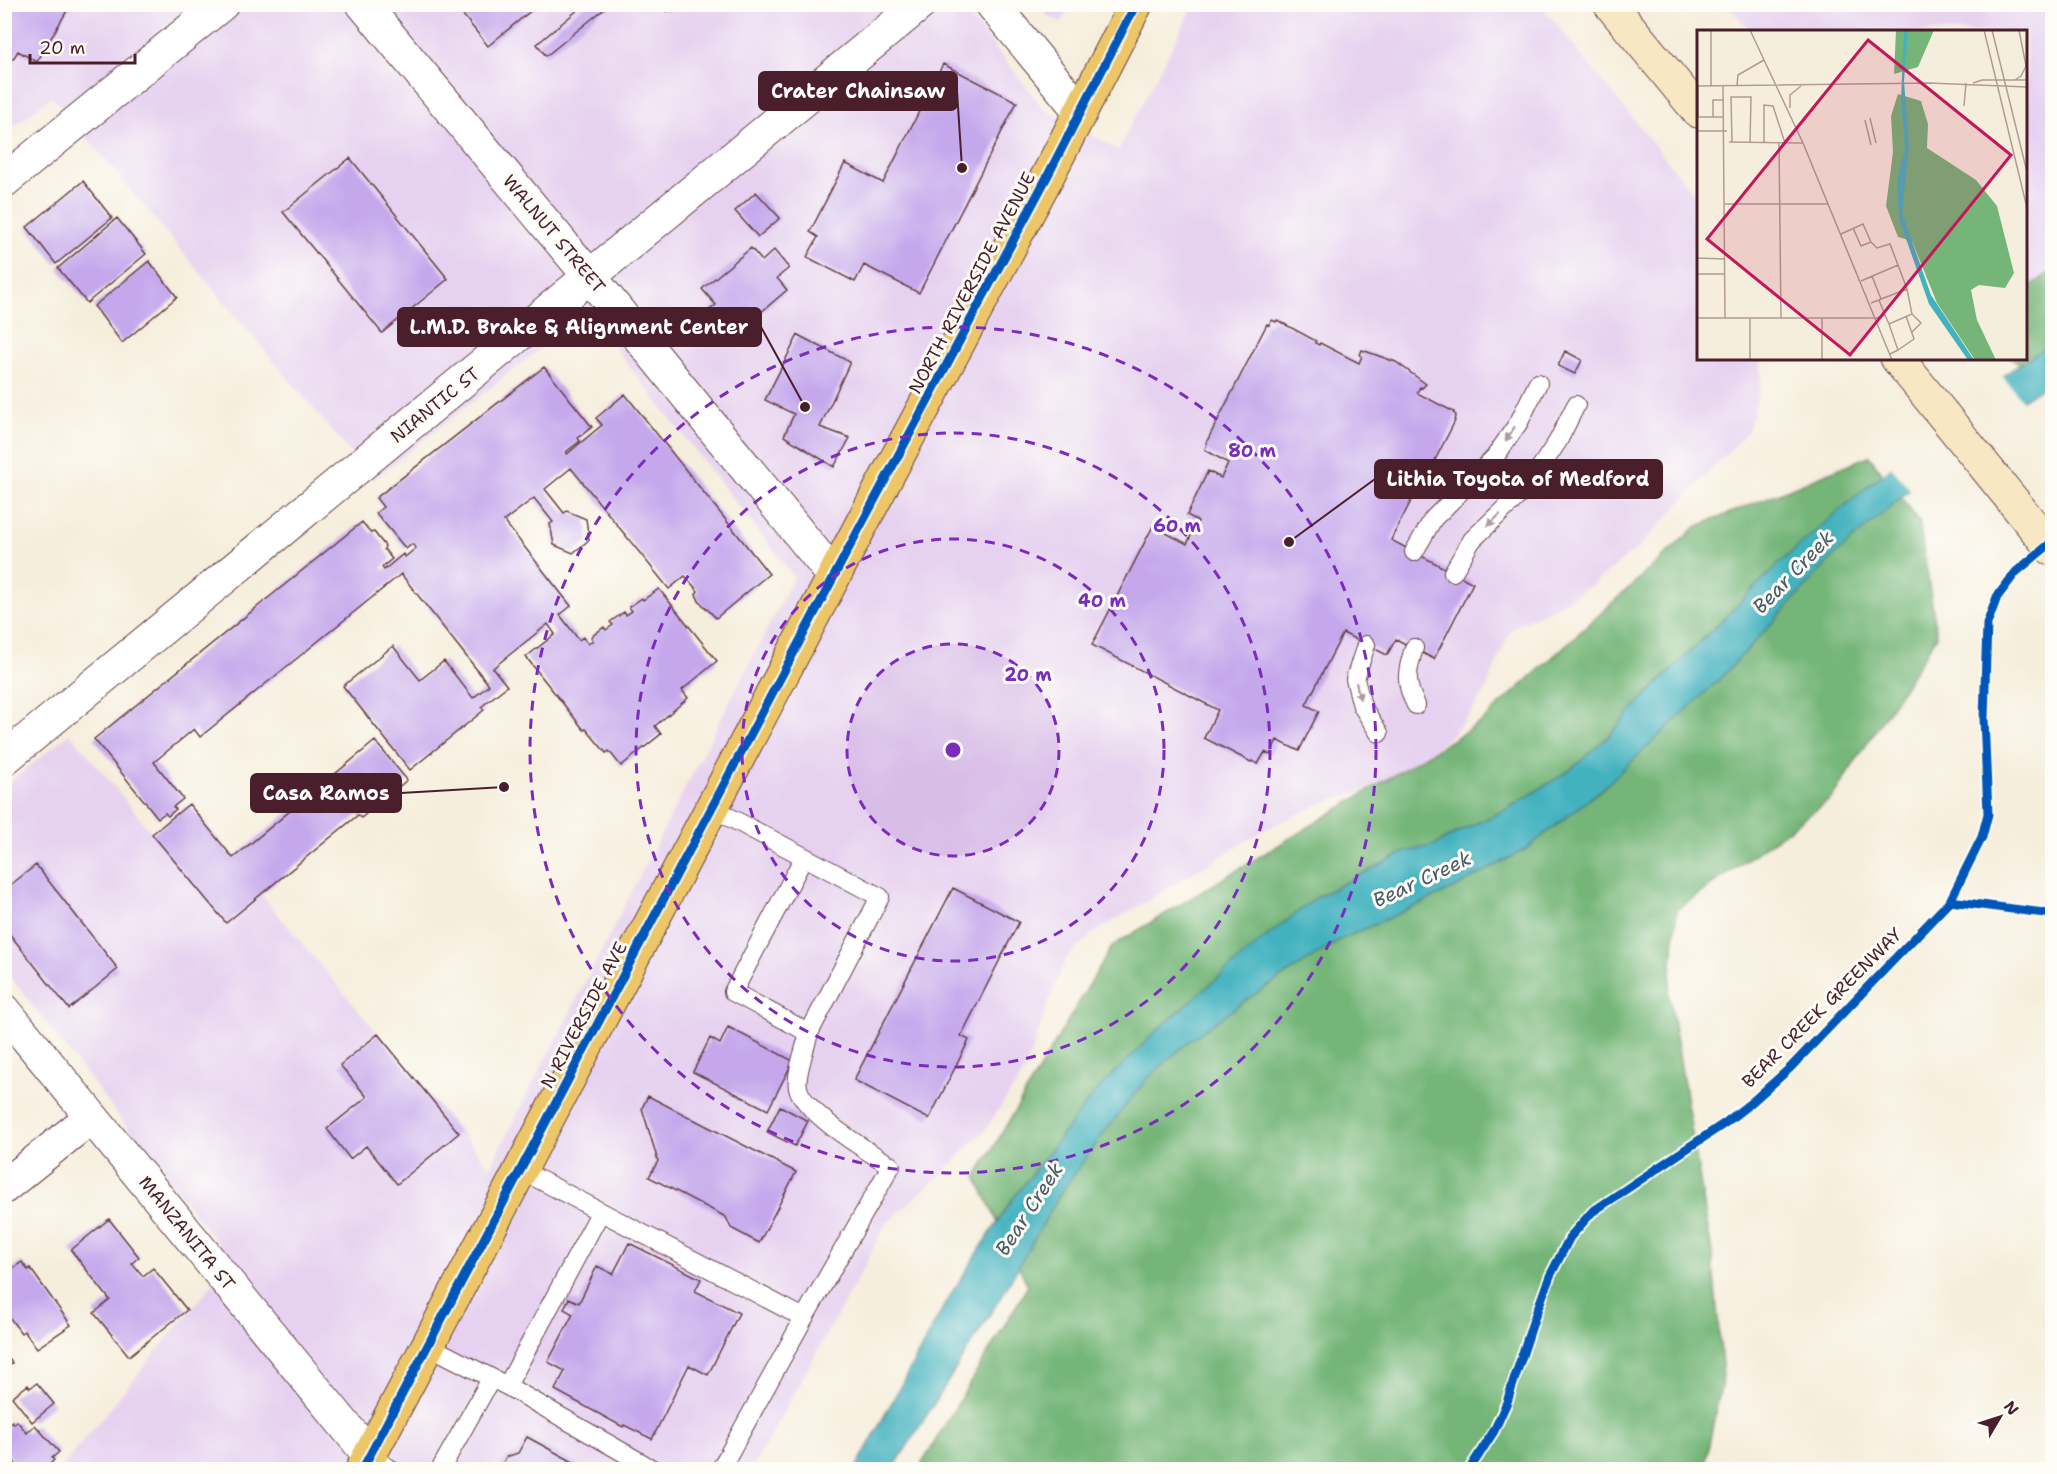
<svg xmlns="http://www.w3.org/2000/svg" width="2057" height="1474" font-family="'Shantell Sans',sans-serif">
  <rect width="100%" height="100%" fill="#fdfcf7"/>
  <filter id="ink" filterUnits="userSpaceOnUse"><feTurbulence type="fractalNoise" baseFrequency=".0167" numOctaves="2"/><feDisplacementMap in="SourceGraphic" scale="12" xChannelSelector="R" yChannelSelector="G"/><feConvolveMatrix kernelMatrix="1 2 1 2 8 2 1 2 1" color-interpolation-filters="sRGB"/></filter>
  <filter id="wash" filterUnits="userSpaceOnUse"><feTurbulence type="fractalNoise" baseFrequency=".008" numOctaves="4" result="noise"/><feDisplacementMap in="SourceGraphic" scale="24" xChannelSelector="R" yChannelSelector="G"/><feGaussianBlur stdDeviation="1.35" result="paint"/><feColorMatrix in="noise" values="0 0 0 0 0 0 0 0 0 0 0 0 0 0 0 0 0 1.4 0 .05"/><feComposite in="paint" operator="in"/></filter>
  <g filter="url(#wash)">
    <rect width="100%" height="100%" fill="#f6eedc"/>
    <path fill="#e6d2f0" d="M5 5H961L1044 109 1118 150 1194 5H1541L1698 199V358L1761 359V385L1748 431 1639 547 1593 584 1553 608 1517 625 1509 633 1486 690 1471 713 1452 734 1404 774 1390 782 1322 803 1264 830 1094 933 1067 957 1053 989 1025 1071 985 1130 944 1172 885 1225 864 1267 752 1469H60L231 1261 5 970V786L70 733 224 920 260 893 490 1167 794 577 587 312 373 480 52 96 5 134Z
      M1040 5H1071L1062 22 1049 17Z
      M1728 5H2052V271L2026 290V32L1750 31Z"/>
    <path fill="#75b678" stroke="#606a52" stroke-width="1.5" d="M2052 271V388L2012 359 2026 358V290Z
      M1869 456 1919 521 1937 636 1831 799 1677 910 1669 994 1712 1253 1723 1377 1704 1469 918 1470 1028 1286 976 1177 1112 946 1480 723 1696 527Z"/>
    <path fill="#43b2bf" stroke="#466875" stroke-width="1.5" d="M2052 343V380L1981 428 1837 553 1723 676 1602 789 1526 849 1455 888 1340 940 1249 998 1188 1042 1146 1080 1104 1133 1061 1192 1007 1287 893 1469 855 1470 949 1297 1012 1200 1095 1092 1163 1025 1262 940 1317 897 1405 852 1435 845 1462 830 1507 809 1569 771 1608 737 1640 701 1785 558 1849 502 2004 375Z"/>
    <path fill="#f6eedc" d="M2001 374 2024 403 1983 430 1912 492 1890 465Z"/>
    <g id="blocks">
      <path fill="#c5a8ec" d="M4 4H71L37 62 18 51 13 59 4 54Z
        M454 4H539L488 46Z
        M585 4H600L604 9 546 56 537 44Z
        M660 4H675L667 12Z
        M943 64 1017 102 919 293 864 265 855 282 807 257 818 237 810 232 845 163 883 183Z
        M350 158 448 279 382 333 283 212Z
        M83 181 112 218 56 264 27 227Z
        M756 192 780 218 758 237 735 211Z
        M117 218 146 254 87 303 58 268Z
        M751 248 762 261 774 250 789 268 777 278 787 290 739 331 737 329 728 337 707 312 716 305 702 289Z
        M149 261 177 297 122 343 94 306Z
        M1272 320 1276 322 1277 320 1316 341 1315 343 1319 345 1320 343 1359 363 1362 356 1360 355 1362 350 1396 362 1426 384 1422 388 1420 387 1417 393 1454 412 1453 413 1456 415 1454 420 1455 421 1415 499 1413 497 1391 540 1473 583 1434 659 1396 639 1387 655 1343 633 1306 705 1319 711 1299 751 1277 740 1270 755 1265 752 1258 764 1252 761 1251 762 1204 738 1218 710 1092 645 1153 526 1187 544 1198 521 1187 515 1208 471 1221 478 1228 463 1209 452 1205 449 1207 444 1206 443 1267 324 1269 325Z
        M798 335 850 362 820 427 850 438 834 467 784 436 794 414 765 400Z
        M1565 351 1582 360 1575 374 1558 366Z
        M544 367 592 427 578 438 580 441 566 452 567 454 602 425 596 418 625 394 769 574 716 618 699 601 696 594 698 591 685 576 669 589 571 468 545 489 564 513 567 511 586 519 589 540 573 553 554 545 550 524 553 522 534 498 504 521 571 606 560 615 579 640 583 637 588 644 593 640 591 637 604 627 606 630 613 625 610 622 624 612 626 615 632 611 629 607 642 598 643 600 659 589 717 661 682 690 688 698 655 726 661 734 621 766 609 751 606 753 586 729 584 730 526 657 555 634 548 624 493 668 507 686 481 707 484 710 410 770 343 686 393 646 420 680 444 661 473 698 489 685 401 574 200 737 194 729 154 762 183 799 173 807 176 809 168 816 165 813 158 818 94 739 362 522 371 533 374 532 385 546 384 549 392 559 382 567 384 570 403 554 405 557 416 548 412 544 406 549 376 513 383 507 376 498Z
        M375 741 407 780 361 818 358 815 226 923 152 834 189 804 233 858Z
        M36 865 118 969 69 1009 4 927V890Z
        M953 888 1019 922 961 1036 969 1040 929 1119 854 1080Z
        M728 1027 793 1061 768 1110 693 1072 710 1038 720 1044Z
        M378 1034 459 1133 397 1184 366 1146 350 1159 327 1129 367 1097 340 1065Z
        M648 1096 796 1172 759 1243 731 1228 726 1217 649 1177 658 1161 642 1108Z
        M780 1106 808 1121 795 1146 767 1132Z
        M109 1219 139 1257 132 1263 143 1276 153 1268 187 1310 129 1356 94 1313 110 1300 71 1250Z
        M629 1243 701 1279 695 1291 739 1313 708 1375 689 1365 652 1439 624 1425 623 1427 555 1390 565 1371 548 1362 573 1314 564 1309 569 1298 579 1303 597 1266 613 1274Z
        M22 1262 28 1270 30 1268 71 1325 37 1348 24 1331 21 1333 4 1310V1274Z
        M5 1354 12 1363 5 1369Z
        M37 1383 54 1404 32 1422 12 1397 28 1385 30 1388Z
        M12 1421 14 1424 17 1421 27 1433 35 1425 59 1452 52 1458 54 1460 44 1470H21L4 1451V1432L8 1429 6 1426Z
        M527 1437 588 1470H499L506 1457 518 1453Z"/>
    </g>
  </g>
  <g filter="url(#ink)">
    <use href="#blocks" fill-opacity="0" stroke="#643e46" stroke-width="1.5"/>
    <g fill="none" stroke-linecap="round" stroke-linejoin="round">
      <g stroke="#643e46" stroke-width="20">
        <path id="service" d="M1414 552 1433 519 1495 457 1519 422 1538 383
          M1453 572 1472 540 1522 492 1538 471 1558 441 1576 405
          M1366 645 1355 679 1362 706 1379 733
          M1414 648C1407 671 1404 682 1416 705
          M712 808 880 897 809 1033 733 992 804 857
          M521 1170 804 1318 720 1470
          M804 1318 891 1166C868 1151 805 1114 798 1088 795 1075 806 1046 809 1033
          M429 1346 507 1386 654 1470
          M507 1386 600 1213
          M370 1456 392 1470
          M440 1470 491 1379"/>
      </g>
      <g stroke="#643e46" stroke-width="35">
        <path id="minor" d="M363 4 590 277 834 576
          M992 4 1081 112
          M4 181 222 4
          M4 759 920 4
          M4 1187 91 1117"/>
      </g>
      <g stroke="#643e46" stroke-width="35">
        <path id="tertiary" d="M4 1010 370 1456"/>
      </g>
      <g stroke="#643e46" stroke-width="35">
        <path id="secondary" d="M1610 4 1698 111
          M1897 358 2052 549"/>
      </g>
      <g stroke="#643e46" stroke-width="35">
        <path id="primary" d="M362 1470 860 527 1047 177 1136 4"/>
      </g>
      <use href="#service" stroke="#fff" stroke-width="18"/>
      <use href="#minor" stroke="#fff" stroke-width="33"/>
      <use href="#tertiary" stroke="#fff" stroke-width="33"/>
      <use href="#secondary" stroke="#f7e8c3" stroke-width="33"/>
      <use href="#primary" stroke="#ecc669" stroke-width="33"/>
      <g stroke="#fdfcf7" stroke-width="13">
        <path id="cycleway" d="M1950 901 2052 914
          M362 1470 860 527 1047 177 1136 4
          M1469 1470 1494 1431 1507 1402 1534 1319 1550 1276 1570 1237 1592 1212 1725 1123 1752 1102 1790 1068 1950 901 1982 837 1988 814 1984 718 1987 624 1997 597 2016 572 2052 542"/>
      </g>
      <use href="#cycleway" stroke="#0057b8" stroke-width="9"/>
    </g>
    <defs><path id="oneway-solid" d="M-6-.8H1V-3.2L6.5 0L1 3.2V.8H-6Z" transform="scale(1.5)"/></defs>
    <g fill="#ae9aa0">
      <use href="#oneway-solid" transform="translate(1510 434) rotate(123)"/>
      <use href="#oneway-solid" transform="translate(1494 520) rotate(137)"/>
      <use href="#oneway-solid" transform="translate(1358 691) rotate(77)"/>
    </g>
  </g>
  <circle cx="953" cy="750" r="106" fill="#7b2cbf" fill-opacity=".12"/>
  <g fill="none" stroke="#7b2cbf" stroke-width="3" stroke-dasharray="10 8">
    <circle cx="953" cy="750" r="106"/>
    <circle cx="953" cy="750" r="211"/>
    <circle cx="953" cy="750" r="317"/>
    <circle cx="953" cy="750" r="423"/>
  </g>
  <g text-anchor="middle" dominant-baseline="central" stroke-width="6" stroke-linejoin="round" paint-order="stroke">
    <g font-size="18" fill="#4a1f2b" stroke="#fdfcf7">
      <text transform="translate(554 234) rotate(50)">WALNUT STREET</text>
      <text transform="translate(972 283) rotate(-62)">NORTH RIVERSIDE AVENUE</text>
      <text transform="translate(435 405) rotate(-39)">NIANTIC ST</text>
      <text transform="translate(1822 1008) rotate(-45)">BEAR CREEK GREENWAY</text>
      <text transform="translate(584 1015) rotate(-62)">N RIVERSIDE AVE</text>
      <text transform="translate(187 1233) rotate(51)">MANZANITA ST</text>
    </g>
    <g font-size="20" font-style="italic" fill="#475a66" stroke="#fdfcf7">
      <text transform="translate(1793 572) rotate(-46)">Bear Creek</text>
      <text transform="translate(1422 879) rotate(-25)">Bear Creek</text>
      <text transform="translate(1029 1209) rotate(-57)">Bear Creek</text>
    </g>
  </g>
  <g transform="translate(1697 30)">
    <rect width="330" height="330" fill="#f6eedc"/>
    <path d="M199 0H237L221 37 197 44ZM201 64 224 71 231 94 230 118 279 150 300 176 317 243 308 258 282 255 274 260 280 290 299 330H278L240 273 215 211 201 207 189 176 196 122 194 86Z" fill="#75b678"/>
    <path d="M207 0H211L207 51 212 116 205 183 234 265 277 330H271L232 274 202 189 200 152 208 118 204 69Z" fill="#43b2bf"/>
    <path fill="none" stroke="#b19b95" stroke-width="1.5" d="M14 0V56M53 0 106 113 195 330M287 0 330 178M295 0 330 142M318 50 324 46 329 36 322 0M276 53 285 50H330M0 56 232 53 330 57M1 56V87H27M26 56 28 288M40 56 41 45 67 30M267 76 269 53M93 78V65L104 56M16 87V70H27M173 88 179 113M168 90 174 115M0 101H30M32 112 106 113M35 112 34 67H54L53 113M67 113V75L76 76 88 113M82 113 84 288M28 174H131M144 204 166 194 174 212 164 216 156 198M174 212 180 218 193 214 201 235M0 228 28 229M0 244H28M175 246 184 269M164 251 201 235 210 259 174 273M188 285 192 294 215 284 210 259M0 288H180L188 285 182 270M53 288V330M192 294 201 320 193 324M215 302 224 293 215 284M201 320 217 309 209 286M125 330V288"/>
    <path fill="#c2185b" fill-opacity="0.15" stroke="#c2185b" stroke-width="3" d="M171 10 314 125 153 325 10 209Z"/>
    <rect width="330" height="330" fill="none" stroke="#4a1f2b" stroke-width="3"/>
  </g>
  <circle cx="953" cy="750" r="9" fill="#7b2cbf" stroke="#fdfcf7" stroke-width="3"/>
  <g font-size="18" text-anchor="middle" font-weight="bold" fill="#7b2cbf" stroke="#fdfcf7" stroke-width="6" stroke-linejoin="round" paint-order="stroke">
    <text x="1252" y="457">80 m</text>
    <text x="1177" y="532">60 m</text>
    <text x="1102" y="607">40 m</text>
    <text x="1028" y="681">20 m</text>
  </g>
  <path fill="none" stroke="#4a1f2b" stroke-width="2" d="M962 168L957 91M805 407L761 327M1289 542L1375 479M504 787L401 793"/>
  <g fill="#4a1f2b" stroke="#fdfcf7" stroke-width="2">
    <circle cx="962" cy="168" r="6"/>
    <circle cx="805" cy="407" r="6"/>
    <circle cx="1289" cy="542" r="6"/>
    <circle cx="504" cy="787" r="6"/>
  </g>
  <g fill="#4a1f2b" stroke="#4a1f2b" stroke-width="2">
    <rect x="759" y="72" width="198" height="38" rx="6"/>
    <rect x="398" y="308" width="363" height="38" rx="6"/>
    <rect x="1375" y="460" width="287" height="38" rx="6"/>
    <rect x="251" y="774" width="150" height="38" rx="6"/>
  </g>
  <g font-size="20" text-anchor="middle" font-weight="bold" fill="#fff">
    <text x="858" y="98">Crater Chainsaw</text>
    <text x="579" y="334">L.M.D. Brake &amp; Alignment Center</text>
    <text x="1518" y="486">Lithia Toyota of Medford</text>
    <text x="326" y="800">Casa Ramos</text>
  </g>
  <rect width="2057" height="1474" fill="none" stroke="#fdfcf7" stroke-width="24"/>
  <g transform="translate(2000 1417) rotate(51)" stroke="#fdfcf7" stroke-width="4.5" paint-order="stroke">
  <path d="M0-4.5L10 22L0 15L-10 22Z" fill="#4a1f2b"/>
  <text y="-9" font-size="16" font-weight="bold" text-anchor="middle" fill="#4a1f2b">N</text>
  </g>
  <path d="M30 54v9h105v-9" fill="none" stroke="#4a1f2b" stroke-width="3"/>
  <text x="39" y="54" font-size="18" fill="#4a1f2b" stroke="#fdfcf7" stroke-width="4.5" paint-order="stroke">20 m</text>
</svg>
